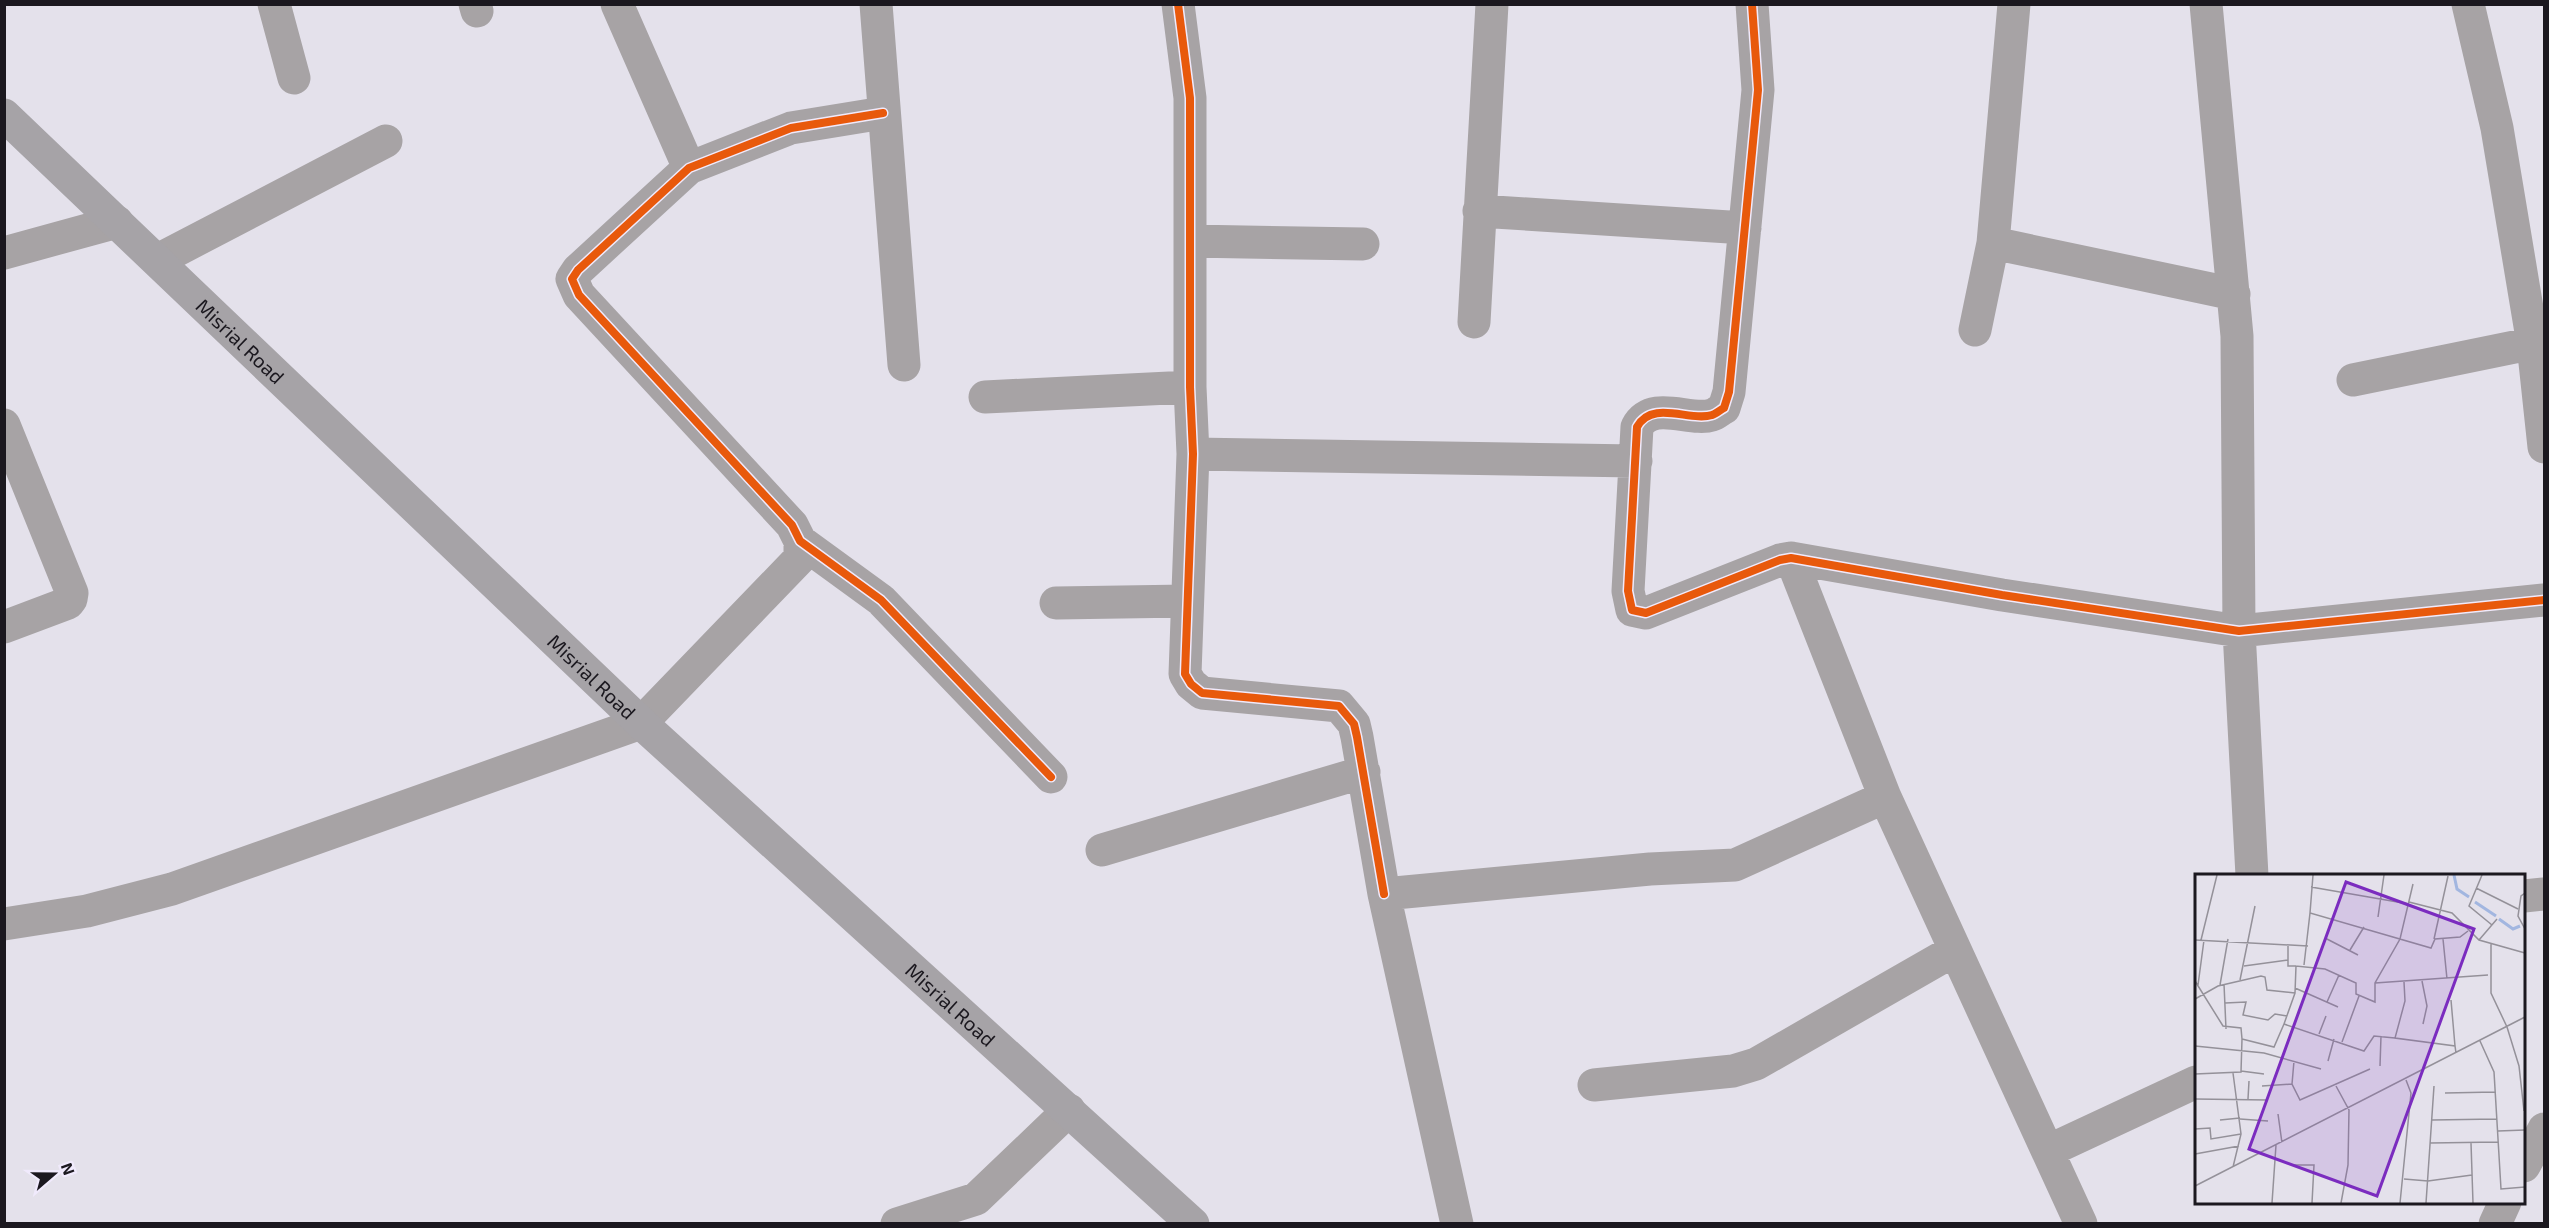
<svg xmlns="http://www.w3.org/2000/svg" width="2549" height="1228" font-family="'Exo 2',sans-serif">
  <rect width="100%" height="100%" fill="#e4e1eb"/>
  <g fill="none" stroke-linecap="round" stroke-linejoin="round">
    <path stroke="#a7a3a5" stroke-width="33" d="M274 4 294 78
      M475 4 477 11
      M617 4 689 168
      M876 4 904 365
      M1178 4 1190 98V387L1193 454 1185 674 1191 684 1202 693 1339 706 1354 724 1357 737 1384 894
      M1752 4 1758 90 1729 392 1724 408C1720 410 1716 414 1712 415 1690 422 1652 399 1637 427L1628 591 1632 610 1646 613 1780 560 1791 558 2002 595 2239 631 2544 600
      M2206 4 2237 336 2239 631 2252 876
      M2468 4 2497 128 2533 344 2544 447
      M883 113 791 128 689 168 578 270 572 279 579 295 792 525 800 541 881 600 1051 777
      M1479 211 1745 228
      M1190 241 1363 244
      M1993 243 2234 294
      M4 253 117 222
      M158 260 386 141
      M1474 322 1492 4
      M1975 330 1993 243 2014 4
      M2353 380 2544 341
      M985 397 1190 387
      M4 425 72 593 71 599 68 603 4 627
      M1193 454 1636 461
      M1791 558 1885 797 2081 1224
      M1056 603 1187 601
      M1102 850 1364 772
      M2524 896 2544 894
      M4 924 87 911 172 889 641 723 800 558V541
      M1594 1085 1733 1071 1756 1064 1955 950
      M2048 1151 2196 1082
      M2524 1166 2544 1129
      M897 1224 976 1199 1069 1110
      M1457 1224 1384 894 1650 869 1735 865 1885 797
      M2495 1224 2505 1202"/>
    <path stroke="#a6a3a7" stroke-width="33" id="s1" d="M4 115 641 723 1193 1224"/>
    <g stroke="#f0eafc" stroke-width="11">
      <path id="cycleway" d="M1178 4 1190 98V387L1193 454 1185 674 1191 684 1202 693 1339 706 1354 724 1357 737 1384 894
        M1752 4 1758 90 1729 392 1724 408C1720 410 1716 414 1712 415 1690 422 1652 399 1637 427L1628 591 1632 610 1646 613 1780 560 1791 558 2002 595 2239 631 2544 600
        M883 113 791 128 689 168 578 270 572 279 579 295 792 525 800 541 881 600 1051 777"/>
    </g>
    <use href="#cycleway" stroke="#e8590c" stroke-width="8"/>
  </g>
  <g text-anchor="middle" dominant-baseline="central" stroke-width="6" stroke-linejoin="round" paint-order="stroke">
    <g font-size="20" fill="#1b181f" stroke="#f0eafc">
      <text stroke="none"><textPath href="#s1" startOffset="327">Misrial Road</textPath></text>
      <text stroke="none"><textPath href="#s1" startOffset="813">Misrial Road</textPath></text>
      <text stroke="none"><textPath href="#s1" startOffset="1299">Misrial Road</textPath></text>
    </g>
  </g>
  <g transform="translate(2195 874)">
    <rect width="330" height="330" fill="#e4e1eb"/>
    <path fill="none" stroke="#a2b6e0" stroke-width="3" d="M259 1 262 15 274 23M280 28 301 42M304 45 318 55 325 52"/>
    <path fill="none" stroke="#949199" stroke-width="1.5" d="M118 1 115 39 236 74 240 65 265 63 273 57M287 1 274 32 297 51M116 13 214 30M281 14 323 35M330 19 326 22 323 42 330 55M214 28 257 39 284 66 330 79M183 43 189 1M130 64 163 81M239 65 253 2M248 65 252 105M0 66 113 72M6 66 22 1M284 66 302 45M296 70V119L312 153 324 192 329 237M93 72V92H101M155 76 169 53M109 91 115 39M49 92 93 86M45 106 60 32M0 107 28 152 46 154 47 165 46 198 0 200M227 107 232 132 228 150M209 108 210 127 200 164 260 172 261 179M180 109 293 101M29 110 31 155M3 111 9 66M25 111 33 65M100 114 143 133M0 125 23 112 66 102 70 103 72 116 100 119M256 126 260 172M132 128 144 101M30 129 51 128 48 141 73 146 80 140 92 142M124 160 131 142M200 164 179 162 169 177 89 150 100 119 101 92 130 95 161 109V120L180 128V109L205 65 218 10M47 165 79 173 89 150M285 167 299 198 306 315 330 313M147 168 164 122M0 172 69 179 126 195M99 187 97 210 105 226 175 195M133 187 139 165M185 192 186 162M46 197 69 200M67 212 97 210M141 212 154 236 153 291 146 329M250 219 300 218M0 225 73 226M53 225 54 207M83 240 87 269M45 245 73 247M25 246 45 244M237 246 302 245M0 255 15 254 16 265 46 260M303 257 330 256M235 269 303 268M276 269 278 329M0 280 44 272M97 291H119L117 329M38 293 46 260 38 199M209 305 233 307 277 301M0 312 330 143M77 329 81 271M205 329 216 219 211 206M231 329 239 212"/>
    <path fill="#7b2cbf" fill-opacity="0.15" stroke="#7b2cbf" stroke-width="3" d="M151 8 279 55 182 322 54 275Z"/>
    <rect width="330" height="330" fill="none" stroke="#1b181f" stroke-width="3"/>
  </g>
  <rect width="2549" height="1228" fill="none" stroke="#1b181f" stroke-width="12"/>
  <g transform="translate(54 1174) rotate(70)" stroke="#f0eafc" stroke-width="4.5" paint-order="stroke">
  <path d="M0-4.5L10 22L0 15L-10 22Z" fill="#1b181f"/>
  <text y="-9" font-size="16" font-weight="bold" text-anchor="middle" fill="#1b181f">N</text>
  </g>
</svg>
